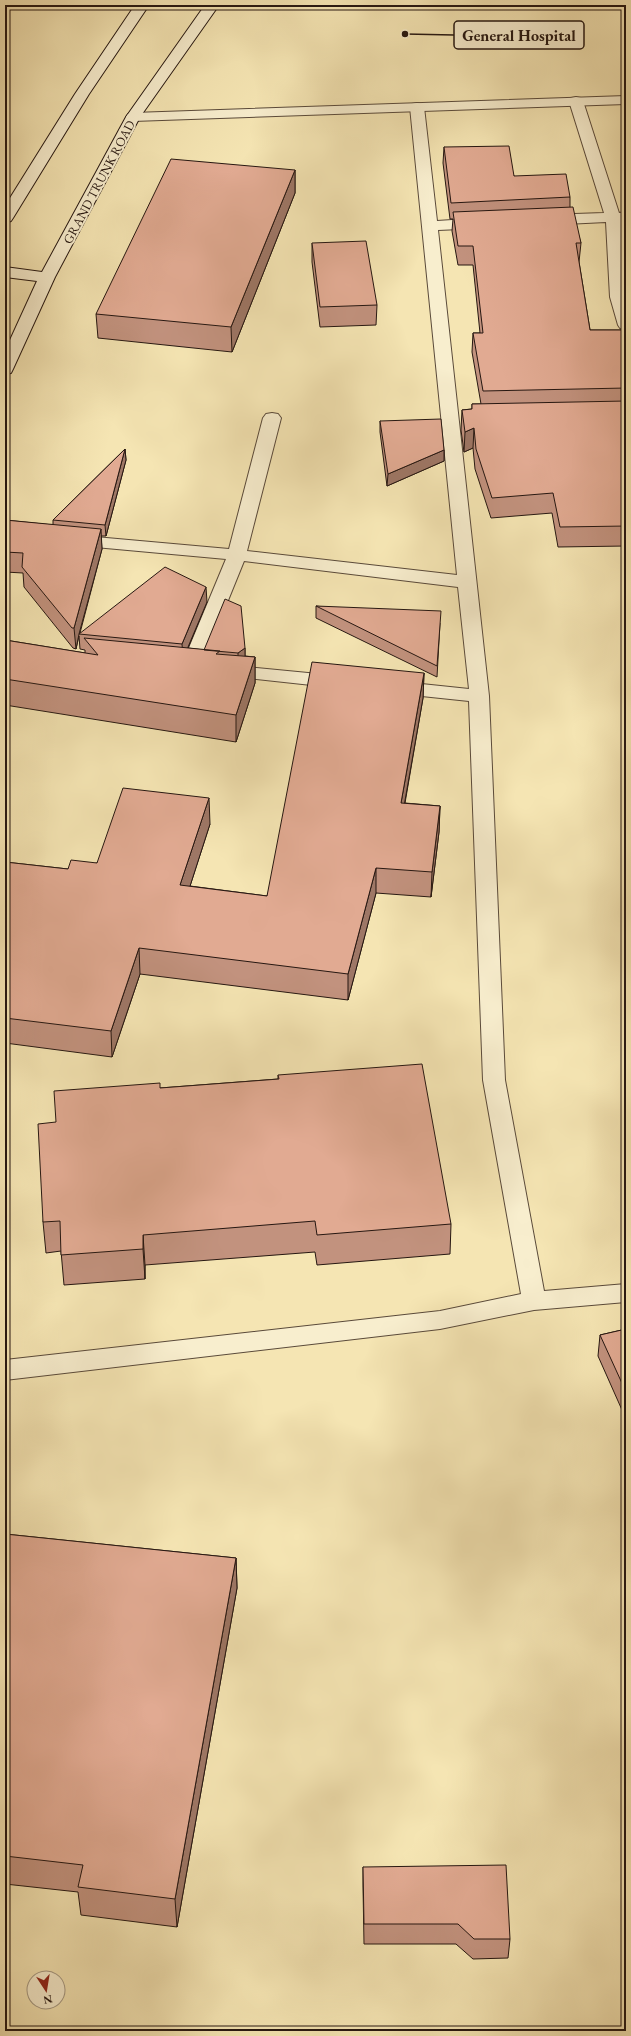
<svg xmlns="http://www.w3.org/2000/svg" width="631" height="2036" font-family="'EB Garamond',serif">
  <rect width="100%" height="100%" fill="#f5e5b3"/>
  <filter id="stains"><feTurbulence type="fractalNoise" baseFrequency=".005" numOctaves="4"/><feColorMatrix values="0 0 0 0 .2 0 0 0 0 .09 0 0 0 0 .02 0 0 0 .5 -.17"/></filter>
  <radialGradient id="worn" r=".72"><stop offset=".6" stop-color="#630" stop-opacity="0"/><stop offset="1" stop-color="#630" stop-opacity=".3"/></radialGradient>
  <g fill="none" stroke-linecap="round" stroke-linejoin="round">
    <g stroke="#5a4a3a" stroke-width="2">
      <path id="minor" d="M576 97 581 98 583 101 619 213 626 212V222H621L626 292V330L620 328 618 325 610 297 606 222 545 225 539 223 537 220 539 217 545 215 604 213 569 101 571 98Z
        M417 103 422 104 424 107 437 221 483 218 489 220 491 223 489 226 483 228 438 230 489 696 505 1080 544 1291 626 1284V1302L534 1310 440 1329 5 1380V1360L440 1311 521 1294 483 1080 469 701 393 693 386 691 383 687 386 683 393 681 469 689 458 587 244 561 201 667 198 671 191 673 184 671 181 667 226 559 73 545 67 544 64 540 67 536 73 535 229 549 263 418 266 414 272 413 278 414 281 418 247 551 457 575 410 107 412 104Z
        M226 665 339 676 346 678 349 682 346 686 339 688 219 675 216 671 219 667Z"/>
    </g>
    <g stroke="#5a4a3a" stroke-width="2">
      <path id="tertiary" d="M626 96V104L133 121 128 120 126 117 128 114 133 113Z"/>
    </g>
    <g stroke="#261711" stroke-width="2">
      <path id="secondary" d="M135 5H149L89 94 13 218 11 221 5 223V206L75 94Z
        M205 5H219L140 117 55 277 13 369 11 373 5 374V351L37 281 5 277V267L42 272 126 117Z"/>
    </g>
    <use href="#minor" fill="#f8eece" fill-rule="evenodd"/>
    <use href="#tertiary" fill="#f8eece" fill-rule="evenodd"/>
    <use href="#secondary" fill="#f8eece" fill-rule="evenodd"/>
  </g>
  <path fill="#c2927e" stroke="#261711" d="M444 147 514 176 570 197V207L581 243 579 262 590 330H626V546L558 547 552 513 491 518 475 469 473 448 464 452 461 430 462 410 472 409V404H481L472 352 473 333H480L473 265H458L452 231 453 219H450L443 163Z
    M295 170V193L232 352 98 338 96 314Z
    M312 243 377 305 376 325 320 327 312 262Z
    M380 421 444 450V461L387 486 380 432Z
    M125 449 126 460 106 536H101L102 549 80 633 207 602 188 648 204 650 245 648V656L255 657V683L236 742 5 705V640L85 653V650L80 649 79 636 76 649 73 648 24 587 23 573 5 572V520L53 525V520Z
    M316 606 440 623 437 677 316 618Z
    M424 673 423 698 405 803 440 806 439 832 431 897 376 893 348 1000 140 974 112 1057 5 1043V862L68 869 97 863 210 824 190 886 267 896Z
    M278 1075 451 1224 450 1254 317 1265 315 1252 145 1265V1279L64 1285 61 1251 46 1253 43 1222 56 1122 160 1088 278 1079Z
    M626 1329V1419L598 1356 600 1335Z
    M5 1534 236 1558 237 1588 177 1927 81 1915 78 1892 5 1884Z
    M363 1867 510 1939 508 1958 473 1959 456 1944H364L363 1886Z"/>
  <path fill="#9e7766" stroke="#261711" d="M295 170V193L232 352 231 327Z
    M474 428 473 448 464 452 465 432Z
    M125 449 126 460 106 536 105 525Z
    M444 450V461L387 486 388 474Z
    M101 529 102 549 79 634 76 649 74 628Z
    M206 587 207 602 183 659 182 644Z
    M245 648V660L238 665V653Z
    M255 657V683L236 742V715Z
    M424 673 423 698 400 829 401 803Z
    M209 798 210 824 182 911 180 885Z
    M440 806 439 832 431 897 432 872Z
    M376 868V893L348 1000V974Z
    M139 948 140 974 112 1057 111 1031Z
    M143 1235 145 1265V1279L143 1249Z
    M236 1558 237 1588 177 1927 175 1899Z"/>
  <path fill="#e1aa92" stroke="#261711" d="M509 146 514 176 566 174 570 197 451 203 444 147Z
    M171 159 295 170 231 327 96 314Z
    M573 207 581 243H576L590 330H626V388L483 391 473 333H483L473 246H458L453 212Z
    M366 241 377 305 320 307 312 243Z
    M626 401V526L560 527 553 493 492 498 476 449 474 428 465 432 462 410 472 409V404Z
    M441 419 444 450 388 474 380 421Z
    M125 449 105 525 53 520Z
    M5 520 101 529 74 628H72L22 567 23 553 5 552Z
    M165 567 206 587 182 644 79 634Z
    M225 599 241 606 245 648 238 653 204 650Z
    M316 606 441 611 437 666Z
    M84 638 220 651 216 654 255 657 236 715 5 679V640L98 655Z
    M312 662 424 673 401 803 440 806 432 872 376 868 348 974 139 948 111 1031 5 1018V862L68 869 71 860 97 863 123 788 209 798 180 885 267 896Z
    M422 1064 451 1224 317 1235 315 1221 143 1235V1249L61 1255 60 1221 43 1222 38 1124 56 1122 54 1091 160 1083V1088L279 1079 278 1075Z
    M626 1329V1392L600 1335Z
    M5 1534 236 1558 175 1899 78 1887 83 1865 5 1856Z
    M506 1865 510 1939H474L458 1924H364L363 1867Z"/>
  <g text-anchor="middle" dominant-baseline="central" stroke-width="4" stroke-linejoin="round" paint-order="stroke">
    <g font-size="13" fill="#261711" stroke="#f8eece">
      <text transform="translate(99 182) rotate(-62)">GRAND TRUNK ROAD</text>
    </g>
  </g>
  <path fill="none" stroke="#261711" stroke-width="1.5" d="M405 34L454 35"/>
  <circle fill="#261711" stroke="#f8eece" stroke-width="1.5" cx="405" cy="34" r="4"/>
  <rect fill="#f8eece" stroke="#261711" stroke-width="1.5" x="454" y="21" width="130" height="28" rx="4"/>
  <g font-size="16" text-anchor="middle" font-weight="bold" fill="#261711">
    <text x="519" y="41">General Hospital</text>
  </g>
  <rect width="631" height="2036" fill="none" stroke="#f5e5b3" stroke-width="20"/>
  <rect x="6" y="6" width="619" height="2024" fill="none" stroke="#261711" stroke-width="2"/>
  <rect x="10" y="10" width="611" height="2016" fill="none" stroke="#261711"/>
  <g transform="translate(46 1990) rotate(168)"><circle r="19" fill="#f8eece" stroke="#a49882"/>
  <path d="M0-3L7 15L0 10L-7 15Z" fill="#8f2418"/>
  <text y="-6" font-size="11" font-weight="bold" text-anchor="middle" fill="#261711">N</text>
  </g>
  <rect width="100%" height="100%" filter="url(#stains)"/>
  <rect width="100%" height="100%" fill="url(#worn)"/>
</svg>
